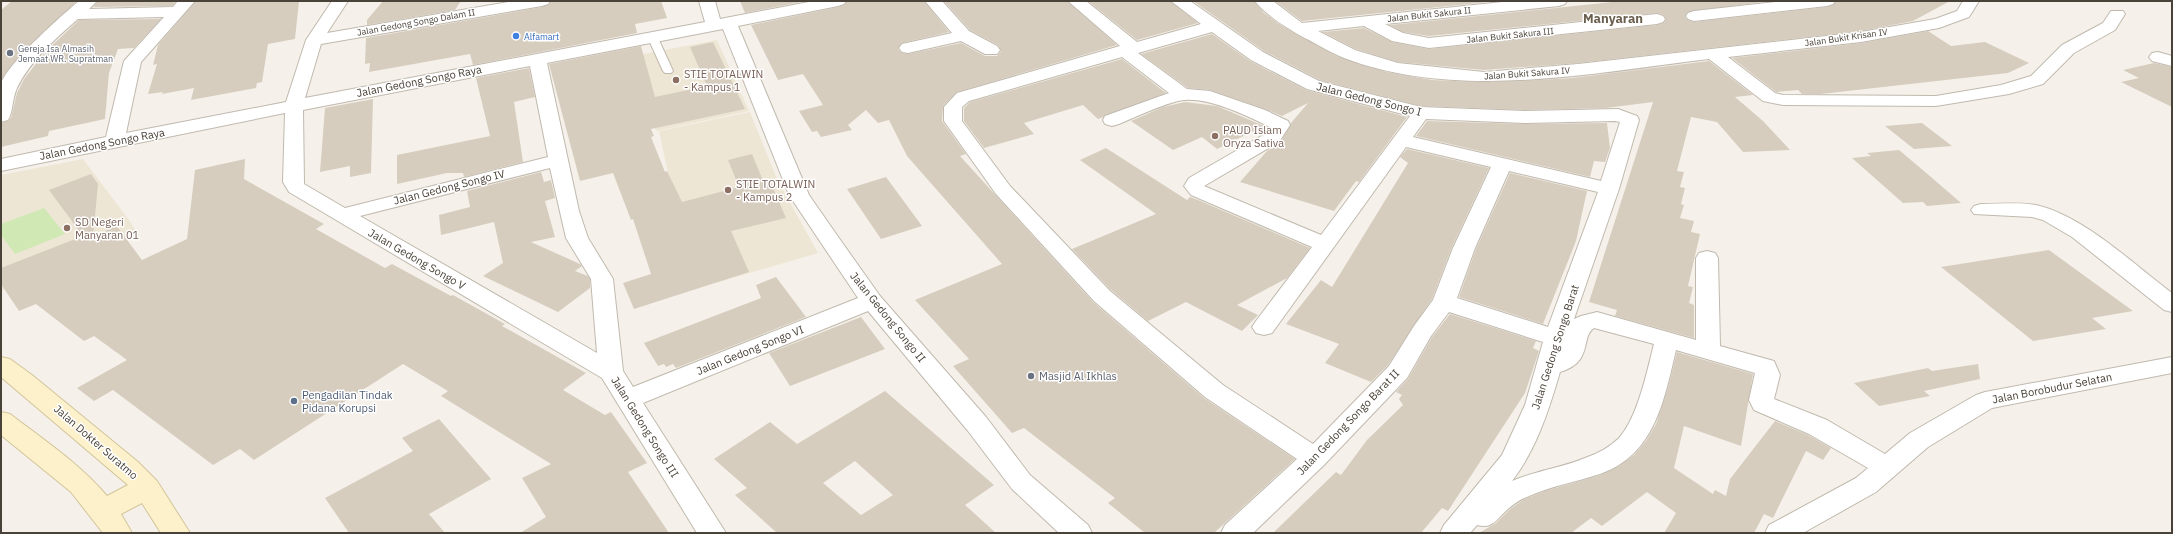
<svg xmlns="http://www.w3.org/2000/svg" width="2173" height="534" font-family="'IBM Plex Sans',sans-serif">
  <rect width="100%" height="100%" fill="#f5f1ea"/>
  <path fill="#ede6d4" d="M717 40 749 111 656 131 647 99 612 60Z
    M750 112 777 179 818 253 712 284 674 201 659 131Z
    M83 159 129 220 139 236 1 291V175Z"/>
  <path fill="#d0e8b4" d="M44 208 65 234 15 254 1 235V224Z"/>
  <path fill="#d6cdbf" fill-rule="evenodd" d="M12 1H77L23 52 1 81V10Z
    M98 1H176L172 6 93 7Z
    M196 1H299L295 39 268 44 262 82 257 83 256 88 191 100 194 88 162 94 163 92 148 94 157 64 153 65 158 45Z
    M383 1H461L455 10 367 25V20Z
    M558 1H661L667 18 635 24 637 33 473 65 470 54 369 72 370 63 365 64 366 38 542 7 551 2Z
    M740 1H806L745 13Z
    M847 1H924L949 32 902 43 898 49 902 53 908 54 961 43 985 56H997L1001 51 998 45 970 30 944 1H1067L1117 45 957 92 943 106 942 121 966 154 960 156 1093 302 1204 398 1295 459 1214 533H1145L1108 503 1115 498 1024 428 1012 433 953 366 969 359 915 300 1002 264 907 156 889 120 878 123 866 110 848 125 852 130 821 137 817 131 812 132 799 111 823 105 803 74 778 80 751 25 838 7 844 5Z
    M1088 1H1170L1198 23 1137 40Z
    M1193 1H1254L1264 13 1279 24 1339 57 1387 72 1432 80 1478 82 1525 81 1572 78 1709 61 1753 95 1735 97 1763 121 1790 150 1743 152 1717 122 1691 117 1677 171 1684 172 1680 187 1685 188 1681 204 1684 205 1680 218 1694 221 1691 232 1700 234 1688 286 1693 287 1689 303 1694 305V338L1615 316 1617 310 1589 302 1653 102 1606 108 1525 110 1421 106 1320 80 1264 51Z
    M1275 1H1498L1302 21Z
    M1622 1H1770L1688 12 1685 17 1688 20 1694 22 1827 7 1833 5 1836 1H1950L1913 21 1861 31 1578 63 1484 70 1398 62 1356 49 1323 32 1364 28 1392 42 1429 49 1657 25 1663 23 1666 20 1664 15 1657 13 1429 36 1403 32 1390 25Z
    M161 19 134 48 118 49 109 73 105 119 49 131 48 136 1 147V123L8 121 11 118 17 93 24 79 45 52 79 20Z
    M1928 31 1951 46 1985 42 2029 63 2008 73 1821 94H1802L1798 90 1776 92 1732 58 1861 43Z
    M1212 34 1250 61 1306 90 1407 117 1359 182 1356 181 1334 211 1240 182 1267 151 1280 143 1291 123 1308 103 1282 116 1265 109 1210 90 1188 88 1141 54Z
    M713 42 745 109 651 129 654 136 651 137 665 172 667 171 682 202 739 187 728 160 752 154 764 183 770 181 786 218 731 231 749 272 634 309 623 283 651 274 633 219 631 220 613 173 580 181 549 64 641 46 655 97 707 86 690 47Z
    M1122 59 1166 93 1098 119 1083 105 1024 123 1034 134 984 148 964 121V108L970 102Z
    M2154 63 2172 67V107L2121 82 2139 78 2123 70Z
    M529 68 535 97 514 102 523 162 464 177 463 173H447L397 184V155L490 136 476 78Z
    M373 99 371 173 350 177V166L320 172 325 108Z
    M1185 102 1217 106 1264 126 1217 149 1202 137 1173 150 1131 121 1163 107Z
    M1427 121 1525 124 1607 123 1610 148 1605 162 1594 161 1590 177 1416 136Z
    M1922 123 1952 146 1914 149 1885 126Z
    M1106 148 1187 200 1190 197 1198 200 1310 248 1287 278 1237 305 1258 315 1242 331 1186 302 1148 321 1111 290 1072 249 1156 214 1080 160Z
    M1407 149 1489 168 1452 247 1432 299 1388 365 1371 382 1325 363 1339 344 1286 324 1321 280 1332 287 1408 163 1400 157Z
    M1899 150 1924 171 1961 203 1927 206 1923 202 1903 203 1852 158 1871 156 1867 153Z
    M245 159 244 179 324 224 316 229 385 268 392 264 451 296 453 295 505 324 502 326 586 373 563 390 605 415 611 412 647 463 628 472 669 533H520L546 517 522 478 551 464 441 396 448 391 403 364 254 460 240 449 213 465 113 390 94 401 77 388 127 360 94 336 84 341 36 304 19 311 1 284V268L83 236 49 190 91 174 98 184 93 237 104 239 110 217 142 260 187 239 195 170Z
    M541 172 544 182 551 180 555 198 545 201 555 237 531 242 580 264 582 266 575 271 588 276 590 279V288L558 312 483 276 503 263 494 222 441 235 439 215 470 207 467 191Z
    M1510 173 1587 191 1576 241 1543 324 1459 297 1476 249Z
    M886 177 922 226 881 239 847 189Z
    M2049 250 2133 311 2092 318 2106 329 2033 341 1941 267Z
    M776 277 806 317 676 368 673 364 666 367 664 364 658 366 644 343 761 298 756 285Z
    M1450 314 1536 341 1533 348 1539 351 1525 393 1448 511 1442 508 1421 533H1273L1336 472 1341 475 1367 440 1403 405 1399 399 1402 395 1396 392 1408 379 1432 337Z
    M861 317 885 349 790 386 769 353Z
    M1677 352 1753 374 1741 446 1684 426 1674 468 1713 494 1715 490 1726 496 1730 479 1775 421 1808 435 1831 448 1823 460 1806 451 1773 518 1764 514 1754 533H1664L1676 513 1647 492 1602 526 1591 518 1571 533H1479L1496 523 1510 509 1523 500 1545 491 1601 475 1619 466 1634 455 1646 441 1656 424 1668 388Z
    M1978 364 1980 379 1924 391 1930 396 1879 406 1854 383 1928 368 1932 371Z
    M885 391 994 485 965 505 996 533H777L735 495 747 488 714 459 770 422 797 444ZM855 461 893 495 861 515 823 483Z
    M439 419 491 479 429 514 445 533H349L325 498 413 451 402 438Z"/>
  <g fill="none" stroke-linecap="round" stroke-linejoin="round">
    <g stroke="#c0b9ad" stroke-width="2">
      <path id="lane" d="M653 35 658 38 673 71 671 73H665L663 71 648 38Z"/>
    </g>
    <g stroke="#c0b9ad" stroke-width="2">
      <path id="street" d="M79 1H97L89 9 173 7 178 1H195L141 62 126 133 286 102 306 40 332 1H348L327 33 514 1H550L548 4 542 6 321 44 305 98 705 22 699 1H715L720 19 814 1H846L844 4 838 6 738 26 809 195 841 241 880 296 986 417 1030 475 1088 525 1092 533H1059L1012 489 968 431 868 311 643 403 726 533H697L602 378 289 192 283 182 285 113 1 171V159L106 137 124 61 164 17 78 19C56 38 30 61 17 88 12 99 13 113 8 120L1 122C1 111 0 95 1 84 7 64 62 15 79 1ZM723 29 789 195 858 298 633 387 623 371 613 279 588 238 579 211 547 63ZM530 66 548 157 345 208 304 184 303 110ZM550 168 566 238 591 279 597 353 360 216Z
        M925 1H942L969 31 997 46 1000 50 997 54H985L961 41 908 53 902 52 899 48 902 44 952 33Z
        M1068 1H1086L1137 42 1201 24 1171 1H1190L1263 52 1319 81 1421 107 1525 111 1618 109 1637 116 1639 120 1619 189 1574 319 1581 316 1597 312 1696 340V258L1699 253 1707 251 1715 253 1718 258 1720 346 1774 361 1780 375 1774 399 1827 420 1885 454 1910 433 1976 395 1985 392 2172 357V373L1992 408 1928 447 1876 492 1803 533H1765L1769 525 1856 478 1868 468 1809 434 1754 410 1749 400 1755 373 1676 350C1664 400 1655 455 1600 474 1576 482 1550 486 1527 497 1521 499 1514 504 1509 508 1498 517 1493 530 1477 525L1470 533H1440L1444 525 1502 455 1525 405 1543 342 1449 312 1431 336 1407 378 1324 465 1253 533H1221L1225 525 1297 459 1205 397 1094 301 996 194 944 121V107L957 93 1120 46ZM1212 32 1251 60 1307 89 1410 116 1321 235 1204 186 1279 142 1290 125 1288 121 1265 110 1210 91 1187 89 1138 53ZM1122 57 1169 93 1105 116 1103 120 1105 124 1112 126 1119 124C1133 118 1172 100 1185 100 1211 98 1247 116 1270 127L1265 134 1189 178 1184 186 1191 195 1312 247 1256 321 1252 327 1256 333 1264 335 1272 333 1406 147 1491 167 1453 248 1433 300 1414 326 1389 366 1313 444 1223 385 1110 291 1010 186 962 121V107L969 101ZM1426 119 1525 123 1615 121 1620 122 1601 181 1413 137ZM1509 171 1598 192 1548 327 1457 298 1475 248ZM1594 328 1654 344C1647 371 1638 417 1619 438 1610 447 1597 454 1585 458 1561 468 1535 471 1512 481 1536 450 1549 410 1560 372 1594 362 1580 337 1594 328Z
        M1255 1H1273L1302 23 1512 1H1567L1565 4 1559 6 1385 24 1403 33 1429 38 1657 14 1663 16 1665 19 1663 22 1657 24 1429 48 1392 41 1364 26 1318 31 1355 50 1398 63 1484 72 1578 64 1861 32 1935 19 1957 11 1963 1H1979L1969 17 1939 28 1861 42 1728 57 1775 93 1783 95 1936 96 2001 85 2031 76 2062 45 2103 23 2111 11H2123L2125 14 2115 30 2074 53 2043 84 2009 94 1936 106 1783 105 1763 101 1709 59C1591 73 1458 101 1344 58 1332 53 1320 46 1309 40 1293 32 1265 15 1255 1Z
        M1784 1H1835L1833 4 1827 6 1694 21 1688 19 1686 16 1688 13 1694 11Z
        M2158 52 2172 56V66L2152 61 2149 57 2152 53Z
        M1981 204C1999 204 2019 202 2036 205 2084 216 2133 264 2172 293V312L2164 310 2072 237 2043 220 2032 217 1974 214 1971 210 1974 206Z"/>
    </g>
    <g stroke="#d3c59a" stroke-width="2">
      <path id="secondary" d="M1 357 10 359 32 375 138 462 157 481 190 533H161L142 503 121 514 132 533H103L71 492 1 435V412L10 414C44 440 80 464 107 496L128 485 1 377Z"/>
    </g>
    <use href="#lane" fill="#fff" fill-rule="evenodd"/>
    <use href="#street" fill="#fff" fill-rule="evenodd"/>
    <use href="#secondary" fill="#fdf1cb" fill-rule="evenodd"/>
  </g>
  <circle fill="#3f7fe0" stroke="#fff" stroke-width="1.5" cx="516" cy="36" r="4"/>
  <g fill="#6b7280" stroke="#fff" stroke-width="1.5">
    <circle cx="10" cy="53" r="4"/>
    <circle cx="1031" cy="376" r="4"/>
  </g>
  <g fill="#8d6e63" stroke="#fff" stroke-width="1.5">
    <circle cx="676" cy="80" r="4"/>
    <circle cx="1215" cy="136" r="4"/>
    <circle cx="728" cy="190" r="4"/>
    <circle cx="67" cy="228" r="4"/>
  </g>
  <circle fill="#5c6f8a" stroke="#fff" stroke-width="1.5" cx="294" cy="401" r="4"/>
  <g text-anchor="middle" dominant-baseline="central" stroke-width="3" stroke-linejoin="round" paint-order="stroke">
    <g font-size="9" fill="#494238" stroke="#fff">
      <text transform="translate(1429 14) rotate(-6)">Jalan Bukit Sakura II</text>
      <text transform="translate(416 22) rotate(-10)">Jalan Gedong Songo Dalam II</text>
      <text transform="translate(1510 35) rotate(-6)">Jalan Bukit Sakura III</text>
      <text transform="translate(1846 37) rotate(-8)">Jalan Bukit Krisan IV</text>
      <text transform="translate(1527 73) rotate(-4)">Jalan Bukit Sakura IV</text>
    </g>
    <g font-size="9" fill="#366cbe" stroke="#fff" text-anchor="start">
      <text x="524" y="36">Alfamart</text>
    </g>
    <g font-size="9" fill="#5b616d" stroke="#fff" text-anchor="start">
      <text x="18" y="48">Gereja Isa Almasih<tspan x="18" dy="10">Jemaat WR. Supratman</tspan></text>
    </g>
    <g font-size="11" fill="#785e54" stroke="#fff" text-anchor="start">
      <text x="684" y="74">STIE TOTALWIN<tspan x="684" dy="13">- Kampus 1</tspan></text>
      <text x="1223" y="130">PAUD Islam<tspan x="1223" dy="13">Oryza Sativa</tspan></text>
      <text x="736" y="184">STIE TOTALWIN<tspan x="736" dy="13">- Kampus 2</tspan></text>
      <text x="75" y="222">SD Negeri<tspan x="75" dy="13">Manyaran 01</tspan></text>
    </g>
    <g font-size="11" fill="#494238" stroke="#fff">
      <text transform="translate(419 81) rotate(-11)">Jalan Gedong Songo Raya</text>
      <text transform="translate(1369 99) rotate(14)">Jalan Gedong Songo I</text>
      <text transform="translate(102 144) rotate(-11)">Jalan Gedong Songo Raya</text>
      <text transform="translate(449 187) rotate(-14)">Jalan Gedong Songo IV</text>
      <text transform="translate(417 259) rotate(30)">Jalan Gedong Songo V</text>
      <text transform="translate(888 317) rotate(51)">Jalan Gedong Songo II</text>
      <text transform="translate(1555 347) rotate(-72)">Jalan Gedong Songo Barat</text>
      <text transform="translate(750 350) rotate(-22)">Jalan Gedong Songo VI</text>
      <text transform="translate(2052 388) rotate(-11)">Jalan Borobudur Selatan</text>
      <text transform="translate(1348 422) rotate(-46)">Jalan Gedong Songo Barat II</text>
      <text transform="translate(645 427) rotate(58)">Jalan Gedong Songo III</text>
      <text transform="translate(96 442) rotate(41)">Jalan Dokter Suratmo</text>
    </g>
    <g font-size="11" fill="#5b616d" stroke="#fff" text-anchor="start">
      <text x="1039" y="376">Masjid Al Ikhlas</text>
    </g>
    <g font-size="11" fill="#4e5e75" stroke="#fff" text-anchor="start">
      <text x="302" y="395">Pengadilan Tindak<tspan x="302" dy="13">Pidana Korupsi</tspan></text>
    </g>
    <g font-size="13" font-weight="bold" fill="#6b604f" stroke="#fff">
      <text x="1613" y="18">Manyaran</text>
    </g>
  </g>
  <rect width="2173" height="534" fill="none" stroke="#494238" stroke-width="4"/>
</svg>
